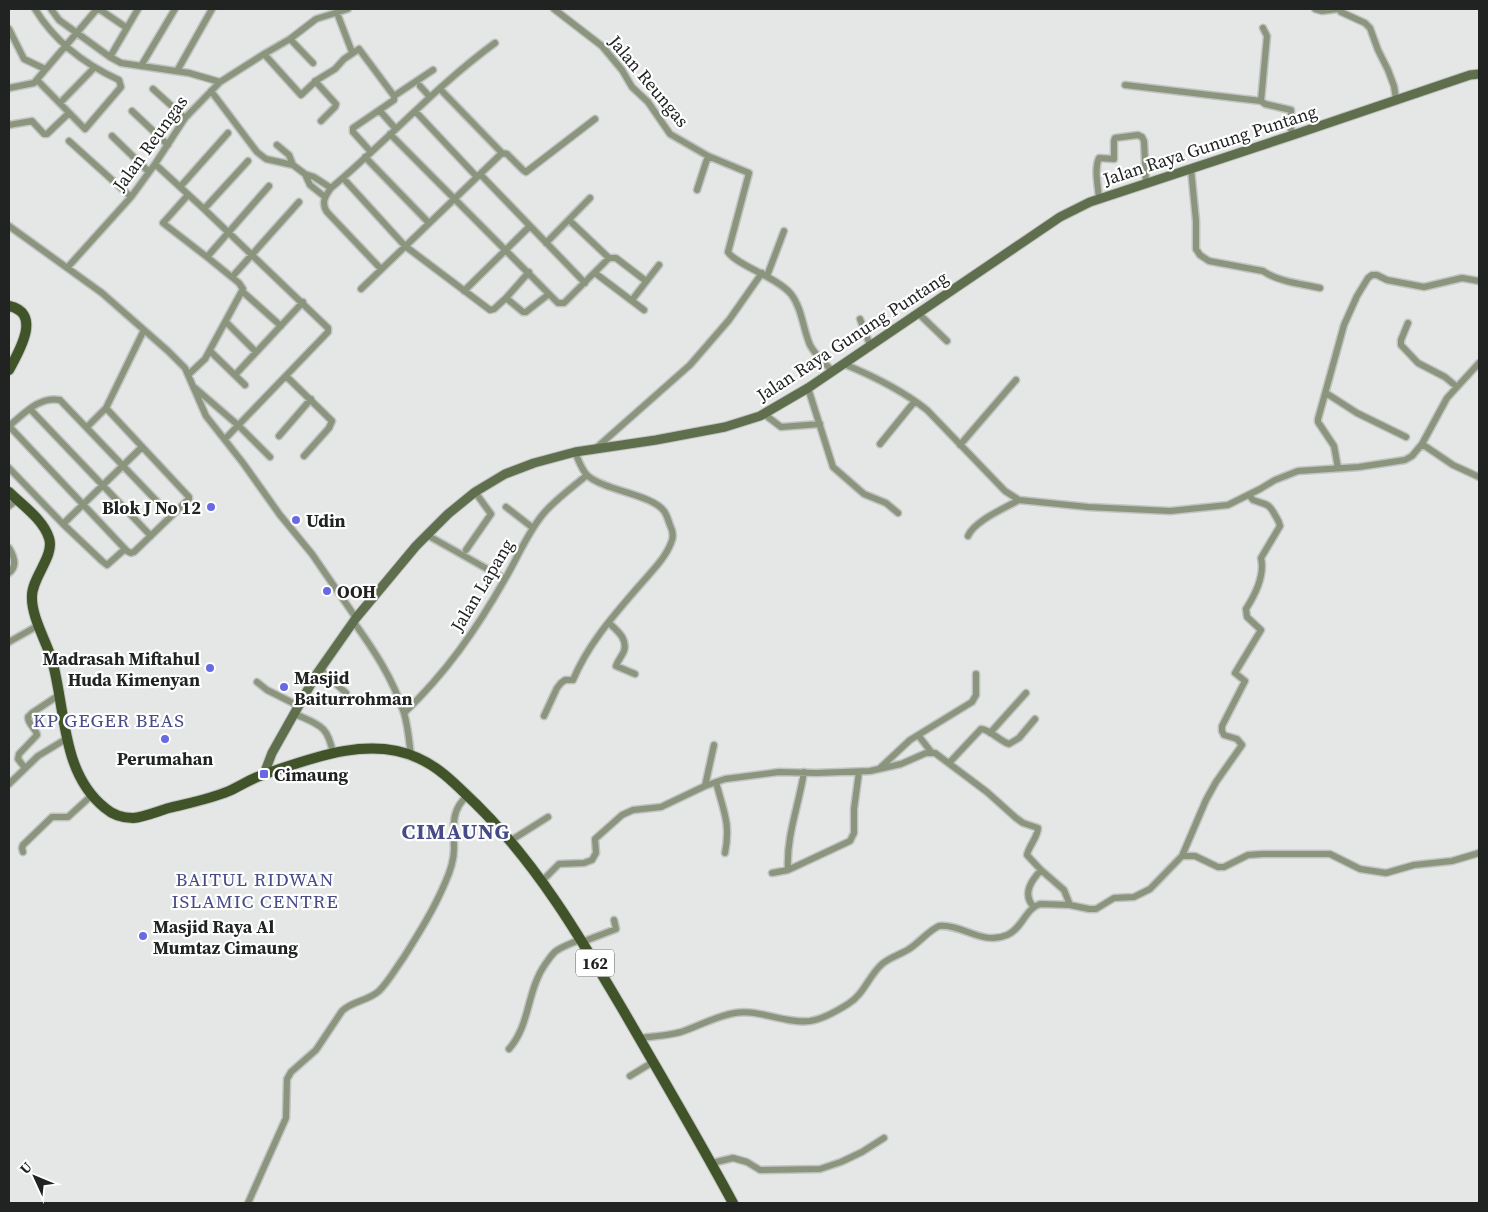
<svg xmlns="http://www.w3.org/2000/svg" width="1488" height="1212" font-family="'Source Serif 4',serif">
  <rect width="100%" height="100%" fill="#e4e7e5"/>
  <g fill="none" stroke-linecap="round" stroke-linejoin="round">
    <g stroke="#c1c4c2" stroke-width="9">
      <path id="street" d="M35 9C55 42 84 64 119 80L121 87 85 129 37 80
        M51 9 59 20 110 57 121 63 189 73 220 82
        M99 9 127 28
        M554 9 602 46 622 70 632 87 648 102 670 134 708 156 749 173 728 252C736 265 777 277 791 294 802 308 803 329 810 345 815 355 825 363 832 371
        M1315 9 1322 11 1338 9
        M1339 9 1341 12 1365 23 1370 28 1378 50 1388 70 1394 86 1396 99
        M337 13 352 52
        M1263 28 1267 36 1261 101 1265 104 1291 110V129L1293 135
        M9 29 24 59 45 69
        M290 39 313 63
        M264 54 301 95 317 80 335 69 344 59 359 49 394 96
        M110 57 138 9
        M141 66 175 9
        M177 71 212 9
        M315 81 336 104 335 107 321 121
        M1125 85 1261 101
        M420 86 430 97
        M9 88 34 83 97 9
        M153 89 185 118
        M440 89 502 153 507 154 523 170 526 172 595 119
        M211 91 257 152 266 159 293 165 305 174 314 177 331 188
        M60 103 94 68
        M132 111 168 145
        M380 111 395 128
        M415 111 477 177
        M9 125 32 121 44 134H47L69 113
        M390 134 558 303H564L609 258 569 220
        M112 136 149 172
        M69 141 131 197
        M277 145 289 155 293 165
        M371 152 353 132V128L394 100V96L433 70
        M365 157 429 223
        M155 164 204 209 328 328V332L225 439
        M1191 169 1196 221V249L1200 255 1209 261 1263 271C1279 282 1302 284 1320 288
        M305 174 310 185 325 197
        M480 174 585 283
        M343 178 405 246 490 310 494 309 506 298 523 312H526L549 294
        M180 187 228 133
        M697 190 708 156
        M188 195 163 223 207 257 239 283 243 289 205 359 189 374
        M1099 198C1098 186 1094 169 1099 158L1114 159V141L1115 138 1138 135 1142 137 1144 141 1146 183
        M204 209 248 161
        M9 226 102 293 168 351 185 368 206 416 243 463 280 515 312 554 356 618
        M546 243 590 198
        M207 257 269 186
        M609 258H616L646 281
        M67 268 131 197 155 164 185 118 220 82 264 54 290 39 316 19 348 9
        M381 269 327 212C321 203 325 196 331 188 387 141 436 86 495 43
        M595 273 644 310
        M767 276 784 231
        M232 277 299 202
        M361 289 502 153
        M464 291 530 226
        M243 292 281 326
        M506 298 529 272
        M632 300 659 265
        M918 313 947 341
        M860 319 870 345
        M226 322 256 352
        M1408 323 1401 340V345L1418 363 1445 377 1457 387
        M210 351 245 385
        M844 364C873 376 902 390 927 410L1005 491 1019 500 1088 507 1170 511 1228 505 1260 489 1275 480 1298 471 1359 467 1405 460 1412 456 1422 444 1447 398 1479 363
        M235 375 303 302
        M286 376 332 421 329 428 304 456
        M195 388 239 426 270 457
        M808 388 833 467 864 494 886 503 898 513
        M1326 393 1357 413 1406 437
        M30 409 151 536
        M764 414 781 427 820 424
        M9 426 127 551 131 553 134 552 189 499V497L106 408 144 330
        M9 426C24 414 39 396 60 400L171 516
        M87 427 106 408
        M279 436 311 399
        M880 444 915 401
        M1422 444 1453 465 1479 477
        M960 445 1016 380
        M595 449 690 365 729 320 762 273
        M9 468 63 524 102 561 107 565 125 549
        M1338 468 1334 446 1318 422V419L1344 325 1357 296 1368 278 1372 275H1377L1387 280 1424 287 1462 278 1479 281
        M9 506 17 500
        M506 507 533 528
        M63 524 142 447
        M427 535 505 579
        M968 536C974 521 1005 508 1019 500
        M9 548C14 556 18 566 9 573
        M466 550 491 514 475 492
        M353 621C374 650 393 679 404 713 408 726 409 741 411 755
        M609 623C616 630 628 638 624 651 622 656 618 660 616 666L635 674
        M9 642 39 625
        M320 669 346 693
        M257 682 267 690 299 706
        M404 713C446 673 476 630 505 579 518 557 527 533 544 513 556 499 573 487 587 475
        M295 714C319 725 328 725 333 754
        M544 716 557 688 561 683 565 680H573C588 644 614 615 639 586 650 573 665 559 671 543 674 537 673 531 670 525 668 520 667 515 664 511 651 494 606 491 588 476 582 471 578 459 575 452
        M990 733 1026 693
        M918 735 932 753
        M949 763 981 729C989 729 1000 741 1009 744L1019 738 1035 719
        M25 768 18 759 19 754 37 735C36 728 28 725 28 717L32 713 59 695
        M879 769 910 740 972 702 976 695V674
        M716 782C723 810 731 823 725 853
        M9 784 38 756 66 739
        M705 786 714 745
        M510 841 548 817
        M23 852 22 848 23 845 52 817H68L91 796
        M1182 856 1206 800 1216 782 1242 745 1237 739 1224 735 1222 731V726L1245 681 1235 673 1261 630 1247 617 1246 609C1255 595 1265 575 1261 558L1280 526C1279 521 1278 520 1275 515 1268 502 1266 505 1253 500L1249 495
        M788 870C786 836 799 805 804 772
        M1041 870 1064 890 1070 905
        M772 873 788 870 850 841 854 833V809L859 772
        M542 881 559 864 584 863 592 860 596 853 595 839 622 815 633 810 661 807 705 786 725 779 779 772 816 773 870 771 901 764 926 753H935L987 792 1016 818 1023 823 1038 828C1038 837 1029 845 1027 855L1041 870C1032 880 1022 893 1033 906
        M582 942 616 929 614 920
        M640 1038C654 1036 667 1036 681 1032 699 1026 716 1016 735 1013 760 1009 785 1024 810 1021 823 1019 837 1011 848 1004 863 995 868 978 880 966 887 958 900 955 909 949 920 942 928 931 939 926 963 924 982 946 1007 935 1022 929 1025 909 1040 904L1070 905 1089 909H1096L1114 898 1134 897 1150 889 1182 856H1195L1218 867H1224L1248 855 1263 854H1330L1360 869 1386 873 1414 865 1452 861 1479 853
        M509 1049C531 1024 526 991 546 963 549 959 552 954 556 951 563 946 573 943 581 939
        M630 1076 653 1062
        M712 1163 733 1158 747 1162 760 1170 820 1169 841 1162 862 1152 884 1138
        M248 1203 286 1118 287 1079 291 1072 316 1050 342 1011C352 1001 368 1001 379 991 389 981 396 968 404 957 419 933 434 909 445 883 450 872 454 861 454 849 454 828 450 811 467 796"/>
    </g>
    <g stroke="#c1c4c2" stroke-width="11">
      <path id="secondary" d="M264 774 272 753 316 675 356 618 416 546 448 514 475 492 505 474 534 463 575 452 656 440 725 427 760 416 808 388 1060 217 1090 202 1293 135 1470 75 1479 74"/>
    </g>
    <g stroke="#c1c4c2" stroke-width="12">
      <path id="primary" d="M9 306C43 313 18 353 9 370
        M9 492C22 505 43 519 49 538 55 556 32 577 32 596 31 616 46 641 52 660 66 710 61 773 105 808 113 815 123 818 133 818 145 817 158 811 169 808 189 803 210 799 229 791 242 785 254 777 268 773 314 757 371 736 418 758 441 768 458 787 476 804 537 864 580 937 623 1010 660 1074 698 1138 733 1203"/>
    </g>
    <use href="#street" stroke="#8b957e" stroke-width="6"/>
    <use href="#secondary" stroke="#5f6e4c" stroke-width="9"/>
    <use href="#primary" stroke="#415328" stroke-width="10"/>
  </g>
  <g fill="#686ae3" stroke="#fff" stroke-width="2">
    <circle cx="211" cy="507" r="5"/>
    <circle cx="296" cy="520" r="5"/>
    <circle cx="327" cy="591" r="5"/>
    <circle cx="210" cy="668" r="5"/>
    <circle cx="284" cy="687" r="5"/>
    <circle cx="165" cy="739" r="5"/>
    <rect x="259" y="769" width="10" height="10" rx="2.5"/>
    <circle cx="143" cy="936" r="5"/>
  </g>
  <g text-anchor="middle" dominant-baseline="central" stroke-width="4.5" stroke-linejoin="round" paint-order="stroke">
    <rect fill="#fff" stroke="#646564" stroke-width="1" x="576" y="949.5" width="38" height="27" rx="4"/>
    <g font-size="16" font-weight="bold" fill="#212322">
      <text x="595" y="963">162</text>
    </g>
    <g font-size="18" fill="#212322" stroke="#fff">
      <text transform="translate(649 81) rotate(50)">Jalan Reungas</text>
      <text transform="translate(150 143) rotate(-54)">Jalan Reungas</text>
      <text transform="translate(1210 145) rotate(-18)">Jalan Raya Gunung Puntang</text>
      <text transform="translate(852 336) rotate(-33)">Jalan Raya Gunung Puntang</text>
      <text transform="translate(482 585) rotate(-59)">Jalan Lapang</text>
    </g>
    <g font-size="18" font-weight="bold" fill="#212322" stroke="#fff" text-anchor="start">
      <text x="201" y="507" text-anchor="end">Blok J No 12</text>
      <text x="306" y="520">Udin</text>
      <text x="337" y="591">OOH</text>
      <text x="200" y="658" text-anchor="end">Madrasah Miftahul<tspan x="200" dy="21">Huda Kimenyan</tspan></text>
      <text x="294" y="677">Masjid<tspan x="294" dy="21">Baiturrohman</tspan></text>
      <text x="165" y="758" text-anchor="middle">Perumahan</text>
      <text x="274" y="774">Cimaung</text>
      <text x="153" y="926">Masjid Raya Al<tspan x="153" dy="21">Mumtaz Cimaung</tspan></text>
    </g>
    <g font-size="19" letter-spacing="1" fill="#464a87" stroke="#fff">
      <text x="109" y="720">KP GEGER BEAS</text>
      <text x="255" y="879">BAITUL RIDWAN<tspan x="255" dy="22">ISLAMIC CENTRE</tspan></text>
    </g>
    <g font-size="22" font-weight="bold" letter-spacing="1" fill="#464a87" stroke="#fff">
      <text x="456" y="831">CIMAUNG</text>
    </g>
  </g>
  <rect width="1488" height="1212" fill="none" stroke="#212322" stroke-width="20"/>
  <g transform="translate(35 1177) rotate(314)" stroke="#ffffff" stroke-width="4" paint-order="stroke">
  <path d="M0-4L9 19L0 12L-9 19Z" fill="#212322"/>
  <text y="-8" font-size="14" font-weight="bold" text-anchor="middle" fill="#212322">U</text>
  </g>
</svg>
